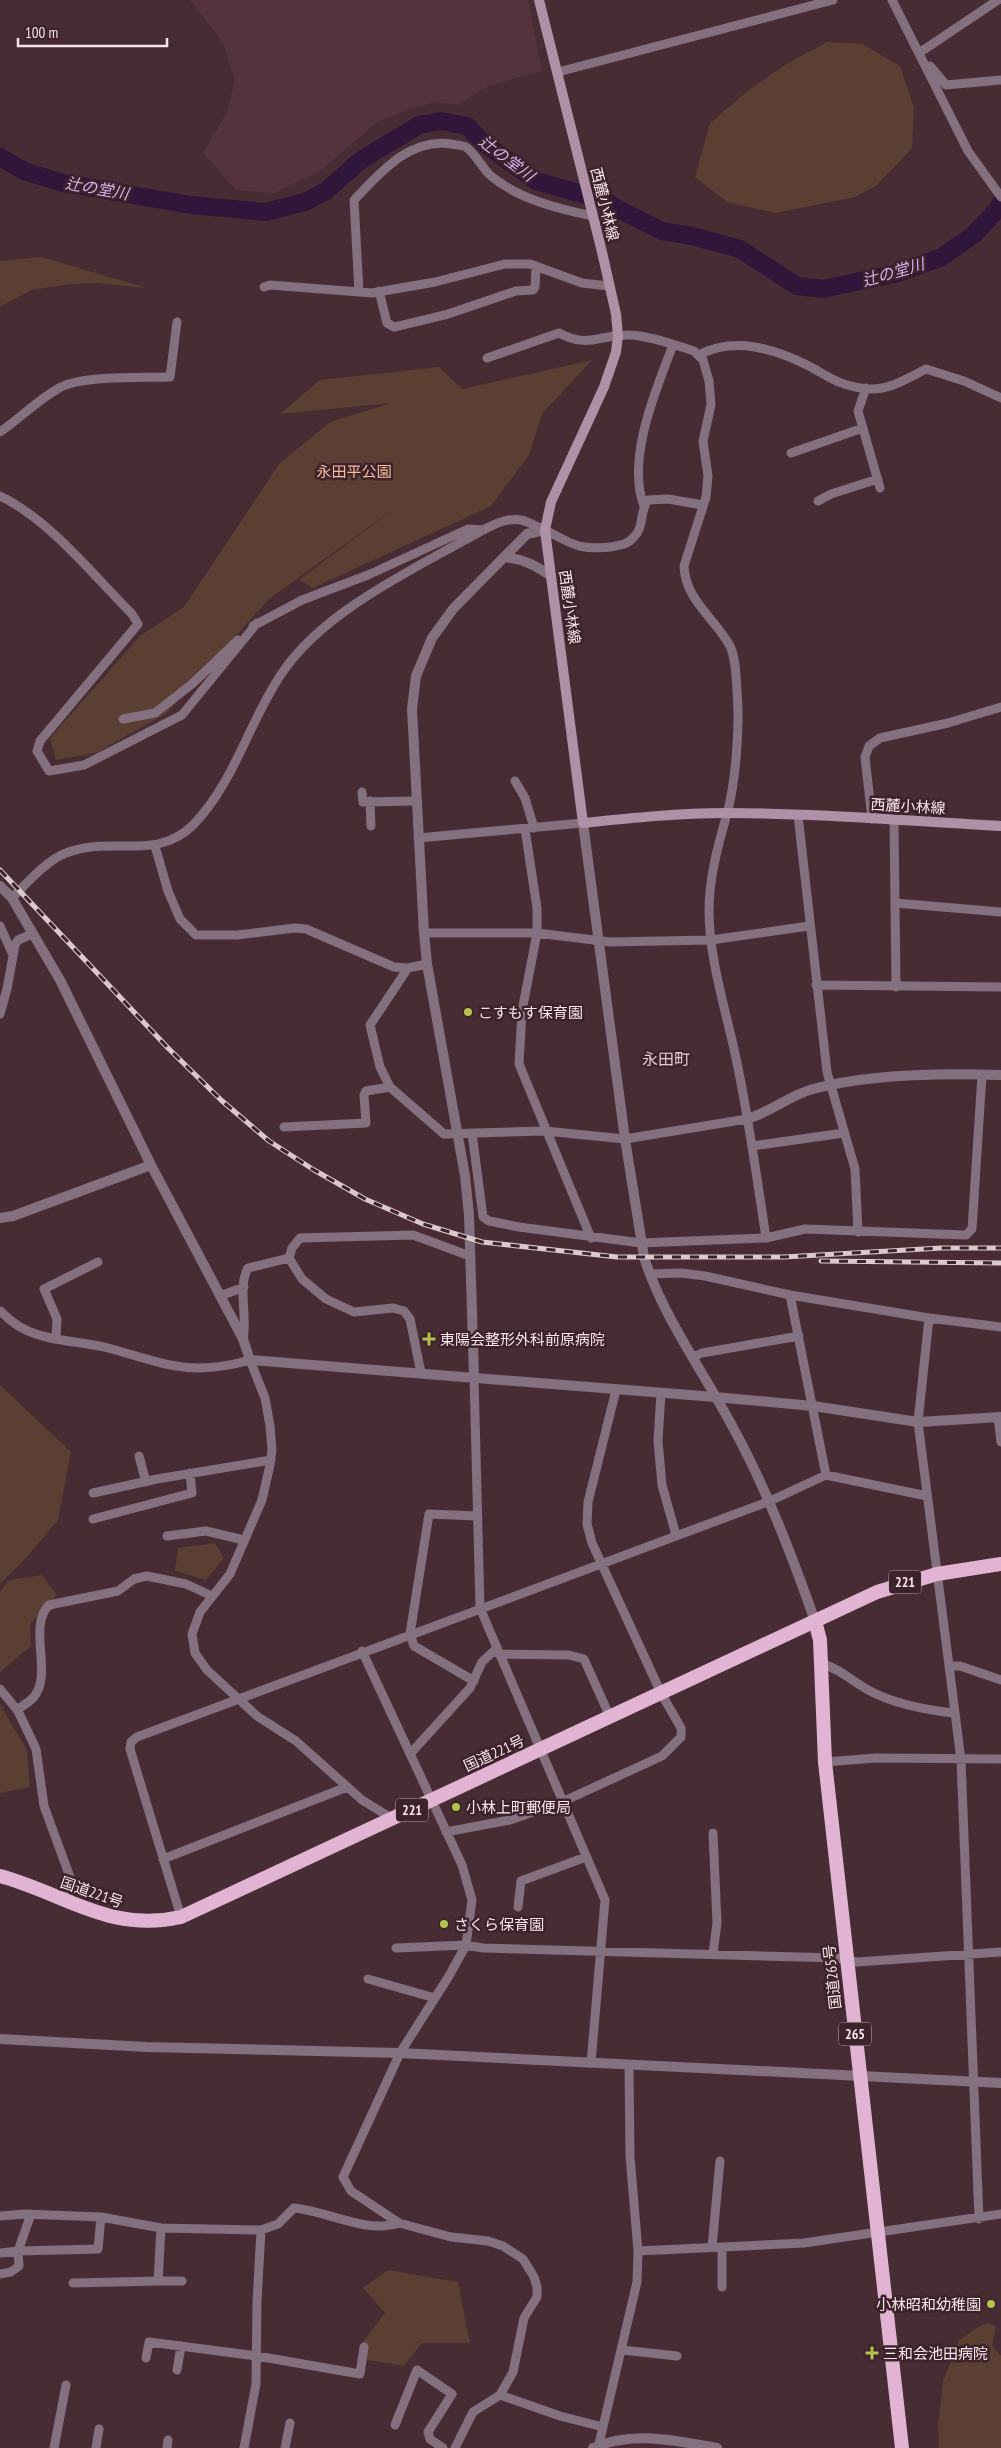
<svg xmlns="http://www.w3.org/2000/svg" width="1001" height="2448" font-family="'PT Sans Narrow','Noto Sans JP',sans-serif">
  <rect width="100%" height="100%" fill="#472c34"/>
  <path fill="#55333d" d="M190 0H528L542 71 487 86 458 105 436 102 413 108 377 122 319 172 273 193 236 190 203 153 227 112 235 80 223 43Z"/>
  <path fill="#5a3f32" d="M827 42 862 44 900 66 914 108 912 148 877 185 855 197 775 213 727 202 695 177 710 123 750 89 785 65Z
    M41 257 147 288 99 283 70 284 31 290 0 307V261Z
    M592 360 542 414 529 455 491 506 313 588 299 580 395 508 269 599 167 713 96 753 56 760 50 738 140 636 184 607 279 464 330 422 391 403 280 414 320 380 439 367 462 389Z
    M0 1385 71 1452 58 1520 26 1558 0 1584Z
    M215 1543 224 1558 206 1580 175 1571 178 1548Z
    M42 1575 57 1595 30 1624 31 1646 0 1672V1592L9 1580Z
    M0 1704 27 1750 30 1787 0 1793Z
    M388 2270 458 2282 470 2343H422L404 2366 363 2359 362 2343 385 2313 363 2288Z
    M989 2323 996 2327 992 2345 1001 2356V2448H939L938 2427 943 2382 959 2340 980 2326Z"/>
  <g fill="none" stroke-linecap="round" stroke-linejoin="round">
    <path stroke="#2f163a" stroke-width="18" d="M0 157 24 171 63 183 191 205 266 212 305 202 326 191 361 160 419 125 441 121 467 126 485 144 536 181 604 200 618 209 662 231 692 236 740 249 797 286 823 289 898 273 942 257 973 235 997 210 1001 202"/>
    <path stroke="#84707e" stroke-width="9" d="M892 0 968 151 1001 197
      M919 53 998 0
      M930 66 946 85 1001 80
      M558 72 833 0
      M264 287 270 285 372 293 435 282 505 264H530L582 283 609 286
      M379 291 387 323 394 327 448 314 516 291 533 290 535 287 536 267
      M359 292 354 200C380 173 410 137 451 144 455 145 462 145 466 147 476 154 482 168 491 176 519 199 558 209 593 216
      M699 355C735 336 775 349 809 366 831 378 842 387 869 389 890 390 908 378 926 369L964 381 1001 398
      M487 358 559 333C589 349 600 334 630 335 651 336 674 345 694 351L703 360 709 381 711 405 703 441 708 476 706 497 684 566C685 600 715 618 730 646 736 659 736 677 737 691 740 726 736 780 727 814 718 845 709 878 709 911 709 961 727 1013 737 1063 749 1120 757 1179 766 1238
      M866 388 858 411 880 488
      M0 432C20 418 38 400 59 388 83 375 142 378 170 377L177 322
      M791 453 863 428
      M0 496C49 519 94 576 132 614L138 624 40 741 37 751 49 771 84 765 182 715 257 623
      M818 501 831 494 878 479
      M644 506C626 459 656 390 673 345
      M253 626 302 600 368 575 468 529 484 530
      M123 719 155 713 192 684 238 640
      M515 781 525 798 534 828
      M362 792 363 802 417 801
      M370 801 371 826
      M798 815 827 1072 855 1169 858 1232
      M872 819 865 757 869 746 880 738 948 723 1001 707
      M894 820 896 987
      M525 829 537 908V933L522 1011 519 1064 591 1238
      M418 838 583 823
      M155 846 168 891 180 919 196 935H237L295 928 306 929 394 967 408 968 427 964
      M12 898C26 884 47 860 66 853 109 835 156 862 193 825 235 782 249 721 282 673 322 614 402 575 463 541 479 533 502 516 521 520 526 521 532 524 536 526 569 540 572 551 611 547 619 545 627 545 633 538 645 527 639 512 648 500L668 499 703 505
      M895 903 1001 912
      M0 926 13 955
      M424 933H537L610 942 711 940 809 926
      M408 968 370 1025 380 1067 390 1087 444 1134 545 1131 625 1139 747 1119
      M816 985 1001 987
      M0 1014 7 989 15 945 18 940 32 934
      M284 1127 366 1123 364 1095 366 1091 390 1087
      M472 1133 483 1217 489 1221 519 1227 641 1243 766 1238 805 1229 966 1235 972 1229 982 1075
      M752 1146 844 1133
      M650 1274 681 1273 705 1276 790 1295 929 1318 1001 1327
      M790 1295 826 1475
      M220 1296 244 1287
      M0 1311C7 1317 14 1324 22 1328 46 1341 77 1341 104 1347 162 1362 187 1378 250 1360L265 1398 270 1426 272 1450 270 1465 262 1500 230 1574 200 1612 192 1634 195 1653 207 1670 257 1716 296 1741 362 1800 393 1819
      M929 1318 918 1422 961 1760 979 2219
      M56 1338 57 1319 44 1289 98 1262
      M243 1339C248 1316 237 1287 248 1268L289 1258
      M693 1357 702 1353 799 1336
      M421 1373 410 1319 404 1311 393 1308 354 1312 326 1299 302 1279 289 1258 292 1248 300 1238 413 1235 470 1256
      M474 1377 480 1608 605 1900 591 2063
      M661 1393 658 1441 662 1485 676 1535
      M998 1417 1001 1442
      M139 1456 146 1482
      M93 1493 157 1479 271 1460
      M93 1519 192 1493 190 1473
      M167 1536 206 1531 244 1540
      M362 1651 462 1865 472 1900 466 1945 449 1976 400 2053 343 2177 351 2191 399 2223 451 2237 488 2241 503 2246 523 2259 534 2277 537 2287V2297L524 2318 513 2372 500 2395 473 2412 455 2448
      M499 1654 569 1655 584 1659 610 1717
      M821 1664C835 1665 857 1685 872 1692 898 1705 926 1710 954 1713
      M949 1666H960L1001 1680
      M474 1681 414 1646 410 1634 429 1514 477 1516
      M0 1689 18 1711 36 1749 44 1806 70 1877 71 1886 67 1901
      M17 1710C22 1706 29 1702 33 1698 54 1675 27 1627 49 1605L118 1591 134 1579 147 1576 186 1584 212 1596
      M410 1754 470 1688 482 1662 497 1648
      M825 1762 876 1758 1001 1759
      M446 1832 510 1820 562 1802 662 1756 681 1737V1728L661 1693 592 1543 587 1524 588 1502 616 1390
      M163 1859 347 1787
      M518 1907 521 1881 586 1857
      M181 1917 130 1749 131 1742 137 1737 770 1501 826 1475 927 1496
      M396 1948 466 1945 483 1948 837 1958 857 1962 1001 1952
      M713 1954 717 1923 713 1833
      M368 1979 435 1998
      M0 2216 25 2214 101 2217 161 2228 261 2230 278 2224 294 2208C328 2211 365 2234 399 2223
      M712 2247 720 2161
      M722 2247V2287
      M638 2251 804 2243 1001 2214
      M0 2253 18 2251 98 2249 101 2217
      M0 2274 11 2272 19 2266 18 2251 31 2214
      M158 2281H182
      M73 2283 158 2281 161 2228
      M622 2350 677 2356
      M146 2358 149 2342 257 2356 360 2374 364 2347
      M177 2370 181 2346
      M500 2395 560 2416 603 2427
      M395 2425 417 2370 452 2394 428 2432 430 2439 443 2448
      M54 2448 66 2385
      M96 2448 99 2429
      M167 2448 168 2440
      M244 2448 256 2384 257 2302 261 2230
      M285 2448 290 2423
      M598 2448 637 2282 638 2251 630 2156 629 2065"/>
    <path stroke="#84707e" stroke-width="10" d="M504 557C523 559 535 565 551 576
      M583 823 625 1139 644 1257C662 1315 701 1368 730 1422 765 1485 791 1553 815 1621
      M0 886 12 898 60 980 151 1165 243 1339 250 1360 715 1397 813 1406 918 1422 1001 1417
      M747 1119C771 1112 790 1095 813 1089 868 1074 944 1073 1001 1075
      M0 1218 13 1216 151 1165
      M474 1377 469 1215 465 1176 427 964 424 933 412 709 416 676 432 638 453 609 527 534 545 530
      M0 2039 147 2047 400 2053 1001 2083
      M593 2448C633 2430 676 2441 717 2448"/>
    <path stroke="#b090a6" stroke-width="10" d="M539 0 602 252 616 314 618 336 616 352 604 387 551 502 545 530 583 823C631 818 679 813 727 813 818 813 910 821 1001 826"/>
    <path stroke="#e2b4d4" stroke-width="14" d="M815 1621 820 1640 825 1762 902 2448
      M0 1876C66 1894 109 1933 181 1917L877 1592 937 1574 1001 1564"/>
    <g stroke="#dcc9ce" stroke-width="5">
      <path id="rail" d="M0 870 168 1048 221 1100 269 1141 314 1170 365 1199 423 1224 482 1242 617 1257H784L941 1248H1001
        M821 1261 1001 1263"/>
    </g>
    <use href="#rail" stroke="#3c222a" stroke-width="3" stroke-dasharray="9" stroke-linecap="butt"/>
  </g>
  <g fill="#b3c24b" stroke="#3c222a" stroke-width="2">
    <circle cx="468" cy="1012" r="5"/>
    <path d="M426.5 1331.5h5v5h5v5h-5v5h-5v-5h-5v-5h5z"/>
    <circle cx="456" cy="1807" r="5"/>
    <circle cx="444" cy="1924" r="5"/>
    <circle cx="991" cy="2304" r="5"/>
    <path d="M869.5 2345.5h5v5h5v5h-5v5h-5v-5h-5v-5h5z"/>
  </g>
  <g text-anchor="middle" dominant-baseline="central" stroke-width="5" stroke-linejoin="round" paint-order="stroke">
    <g fill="#3c222a" stroke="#c0abb0" stroke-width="1">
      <rect x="889" y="1570.5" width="32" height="23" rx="4"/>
      <rect x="396" y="1798.5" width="32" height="23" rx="4"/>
      <rect x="839" y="2022.5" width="32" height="23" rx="4"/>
    </g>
    <g font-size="14" font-weight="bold" fill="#f8e6ea">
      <text x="905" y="1582">221</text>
      <text x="412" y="1810">221</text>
      <text x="855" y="2034">265</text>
    </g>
    <g font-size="15" fill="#f8e6ea" stroke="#3c222a">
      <text transform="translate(605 204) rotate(76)">西麓小林線</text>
      <text transform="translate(570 607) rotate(82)">西麓小林線</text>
      <text transform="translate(908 806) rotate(3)">西麓小林線</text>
      <text transform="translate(494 1753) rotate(-25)">国道221号</text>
      <text transform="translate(92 1892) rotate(19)">国道221号</text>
      <text transform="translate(832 1977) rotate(-96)">国道265号</text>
    </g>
    <g font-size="15" fill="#f9bc9f" stroke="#3c222a">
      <text x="354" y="471">永田平公園</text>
    </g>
    <g font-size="15" fill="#f8e6ea" stroke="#3c222a" text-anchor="start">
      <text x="478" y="1012">こすもす保育園</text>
      <text x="440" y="1339">東陽会整形外科前原病院</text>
      <text x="466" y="1807">小林上町郵便局</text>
      <text x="454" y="1924">さくら保育園</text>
      <text x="981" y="2304" text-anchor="end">小林昭和幼稚園</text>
      <text x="883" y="2353">三和会池田病院</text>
    </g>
    <g font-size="16" font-style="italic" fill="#dcb0f2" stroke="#3c222a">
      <text transform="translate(507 158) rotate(37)">辻の堂川</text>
      <text transform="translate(97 188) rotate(10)">辻の堂川</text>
      <text transform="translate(893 272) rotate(-16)">辻の堂川</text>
    </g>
    <g font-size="16" fill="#e8c6cf" stroke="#3c222a">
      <text x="666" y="1059">永田町</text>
    </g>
  </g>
  <path d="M18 38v8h149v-8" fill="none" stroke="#f8e6ea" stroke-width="2.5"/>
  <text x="25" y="38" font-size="15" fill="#f8e6ea" stroke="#3c222a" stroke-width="4" paint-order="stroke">100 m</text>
</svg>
